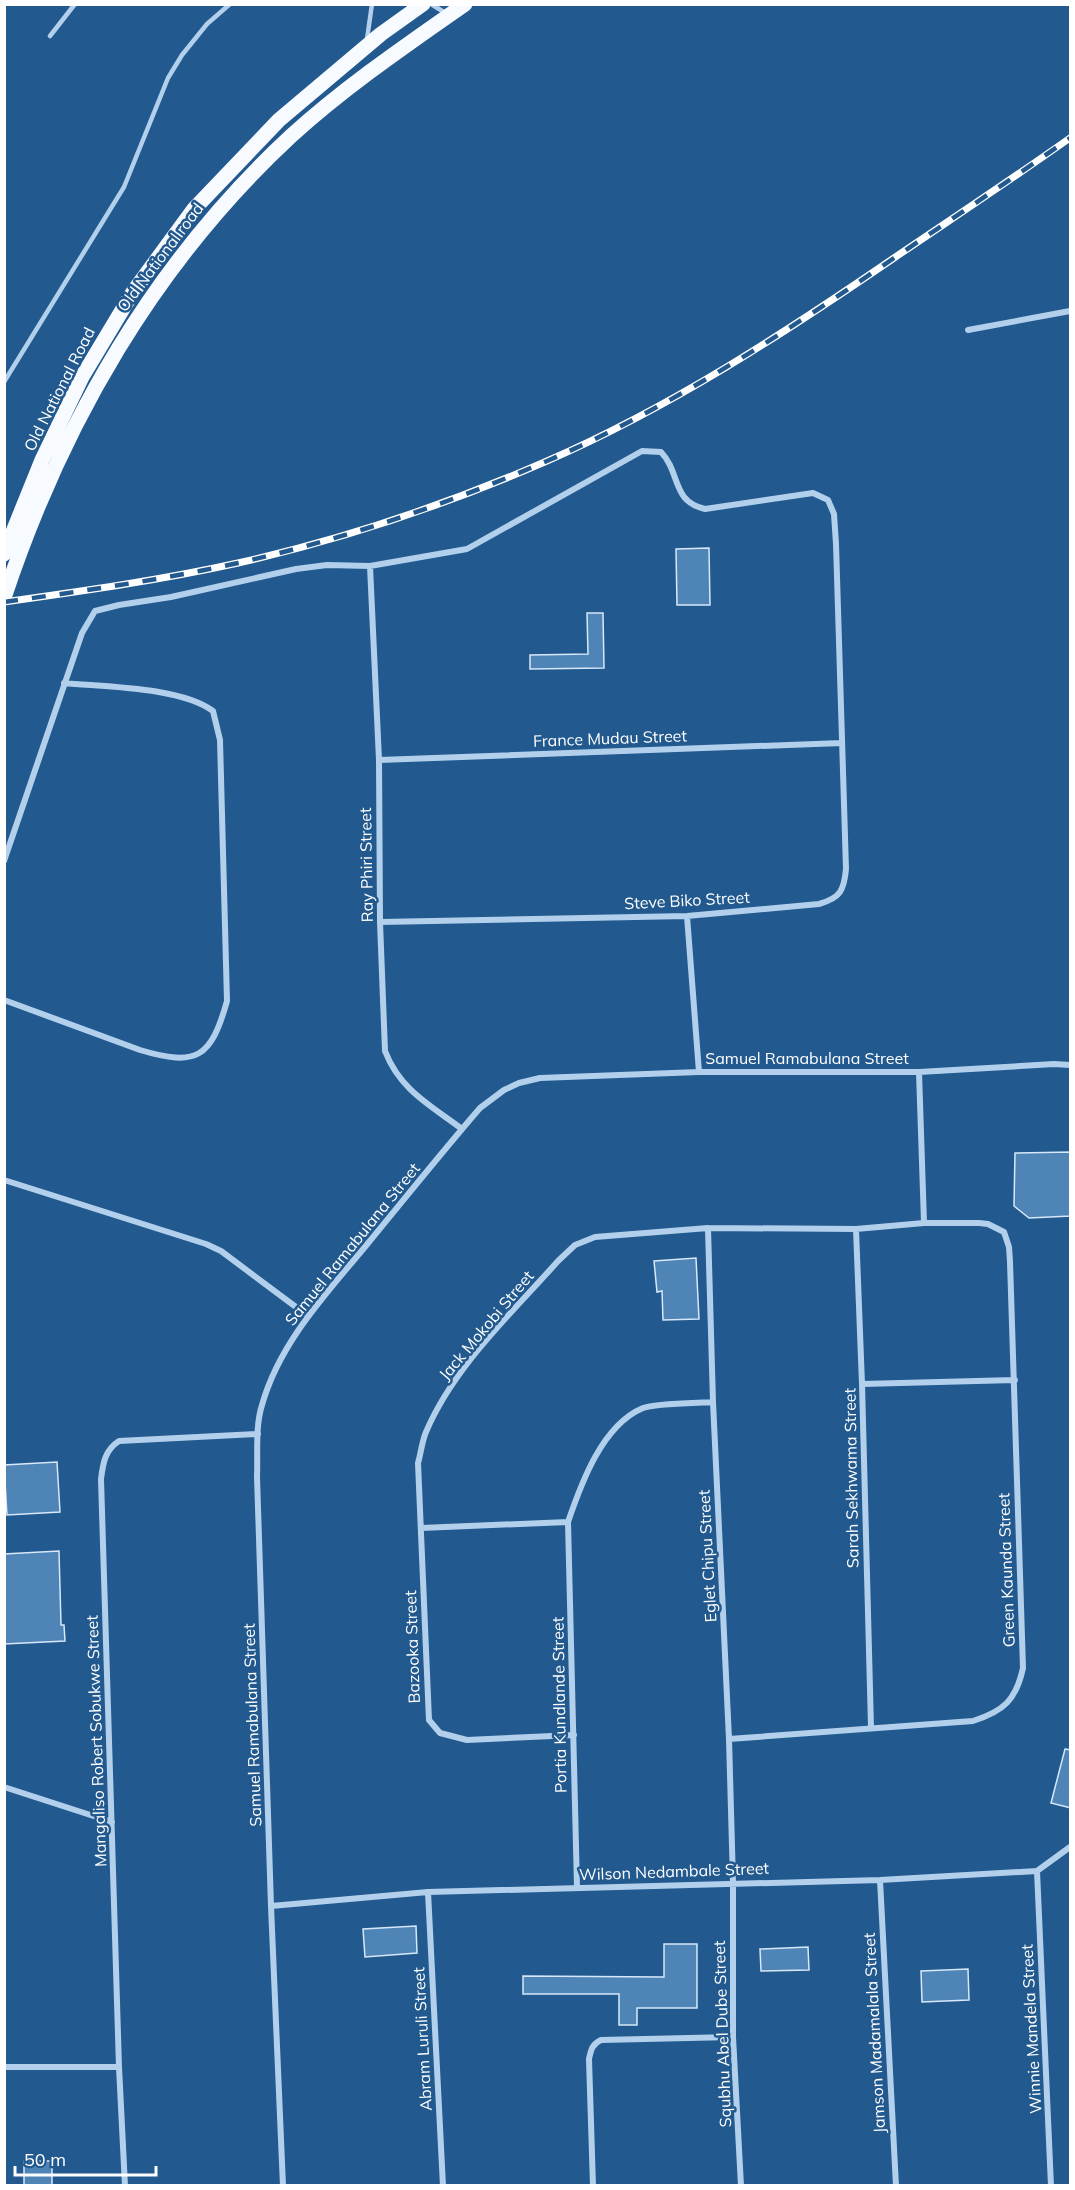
<svg xmlns="http://www.w3.org/2000/svg" width="1075" height="2190" font-family="Mulish,sans-serif">
  <rect width="100%" height="100%" fill="#22598e"/>
  <path fill="#4f84b7" stroke="#d7e8f9" stroke-width="1.5" d="M709 548 710 605H677L676 549Z
    M587 613H603L604 668 530 669V655L588 654Z
    M1071 1152V1216L1029 1218 1014 1206 1015 1153Z
    M696 1258 699 1319 663 1320 662 1291 657 1292 654 1261Z
    M57 1462 60 1512 7 1515 4 1465Z
    M59 1551 61 1625H64L65 1641 4 1644V1554Z
    M1065 1749 1071 1750V1808L1051 1803Z
    M416 1926 417 1953 365 1957 363 1929Z
    M664 1944H697V2008H637V2025H619V1994H523V1976L664 1977Z
    M808 1947 809 1970 761 1971 760 1949Z
    M968 1969 969 2000 922 2002 921 1971Z
    M24 2161H52V2186H24Z"/>
  <g fill="none" stroke-linecap="round" stroke-linejoin="round">
    <path stroke="#b2d0ec" stroke-width="4.5" d="M431 4 447 14
      M50 36 75 4
      M367 39 372 4
      M4 382 124 187 168 78 182 55 207 24 230 4"/>
    <path stroke="#b2d0ec" stroke-width="6" d="M968 330 1070 311
      M370 566 379 760 380 922 385 1051C400 1090 430 1105 462 1129
      M379 760 842 743
      M4 861 82 633 95 611 119 605 171 597 296 569 327 565 370 566 467 549 642 451 661 452C681 473 671 501 705 509L813 493 828 500 834 514 836 544 846 869C844 891 840 898 819 904L687 916 380 922
      M687 916 699 1072
      M4 1000 140 1050C197 1067 211 1058 227 1001L220 740 213 711C180 687 105 687 64 683
      M919 1072 924 1223
      M4 1180 206 1244 221 1251 308 1316
      M708 1228 713 1402 729 1739 733 1882V2037L741 2186
      M856 1229 862 1384 871 1727
      M862 1384 1015 1380
      M421 1528 568 1522
      M574 1735 467 1740 440 1733 429 1720 418 1463C421 1453 422 1441 426 1432 454 1366 512 1313 558 1261L575 1245 595 1237 708 1228 856 1229 924 1223H979L988 1224 1004 1232 1009 1247 1010 1262 1023 1668C1016 1700 1004 1711 973 1721L729 1739
      M4 1787 112 1822
      M1037 1871 1051 2186
      M880 1880 896 2186
      M577 1887 568 1522C581 1484 602 1425 643 1408 655 1403 698 1403 713 1402
      M428 1892 443 2186
      M271 1906 428 1892 880 1880 1037 1871 1070 1847
      M4 2067H119
      M125 2186 119 2067 101 1479C103 1463 105 1450 119 1441L258 1434
      M283 2186 271 1906 257 1477C258 1454 255 1427 262 1405 280 1341 328 1292 369 1242 406 1197 442 1152 480 1108L504 1090 519 1083 540 1078 699 1072H919L1054 1064 1070 1065
      M593 2186 589 2059C591 2050 592 2044 601 2040L733 2037"/>
    <path stroke="#f7faff" stroke-width="15" d="M4 554 42 460 82 377 133 292 194 209 279 120 381 34 423 4
      M4 598C62 423 155 262 291 136 345 87 405 46 465 4"/>
    <g stroke="#fff" stroke-width="7">
      <path id="rail" d="M4 602C83 591 161 580 238 563 344 539 448 504 547 461 671 407 783 334 894 258 953 218 1012 179 1070 138"/>
    </g>
    <use href="#rail" stroke="#22598e" stroke-width="4.5" stroke-dasharray="14" stroke-linecap="butt"/>
  </g>
  <g text-anchor="middle" dominant-baseline="central" stroke-width="5" stroke-linejoin="round" paint-order="stroke">
    <g font-size="16" fill="#fff" stroke="#22598e">
      <text transform="translate(160 257) rotate(-53)">Old National road</text>
      <text transform="translate(59 389) rotate(-63)">Old National Road</text>
      <text transform="translate(610 738) rotate(-2)">France Mudau Street</text>
      <text transform="translate(366 865) rotate(-91)">Ray Phiri Street</text>
      <text transform="translate(687 900) rotate(-3)">Steve Biko Street</text>
      <text x="807" y="1058">Samuel Ramabulana Street</text>
      <text transform="translate(352 1244) rotate(-51)">Samuel Ramabulana Street</text>
      <text transform="translate(486 1325) rotate(-50)">Jack Mokobi Street</text>
      <text transform="translate(851 1478) rotate(-91)">Sarah Sekhwama Street</text>
      <text transform="translate(707 1556) rotate(-93)">Eglet Chipu Street</text>
      <text transform="translate(1006 1570) rotate(-92)">Green Kaunda Street</text>
      <text transform="translate(412 1647) rotate(-92)">Bazooka Street</text>
      <text transform="translate(559 1705) rotate(-91)">Portia Kundlande Street</text>
      <text transform="translate(252 1725) rotate(-92)">Samuel Ramabulana Street</text>
      <text transform="translate(96 1741) rotate(-92)">Mangaliso Robert Sobukwe Street</text>
      <text transform="translate(674 1871) rotate(-2)">Wilson Nedambale Street</text>
      <text transform="translate(1031 2029) rotate(-93)">Winnie Mandela Street</text>
      <text transform="translate(874 2033) rotate(-93)">Jamson Madamalala Street</text>
      <text transform="translate(722 2034) rotate(-92)">Squbhu Abel Dube Street</text>
      <text transform="translate(422 2039) rotate(-93)">Abram Luruli Street</text>
    </g>
  </g>
  <rect width="1075" height="2190" fill="none" stroke="#ffffff" stroke-width="12"/>
  <path d="M15 2166v9h141v-9" fill="none" stroke="#ffffff" stroke-width="3"/>
  <text x="24" y="2166" font-size="18" fill="#ffffff" stroke="#22598e" stroke-width="4.5" paint-order="stroke">50 m</text>
</svg>
